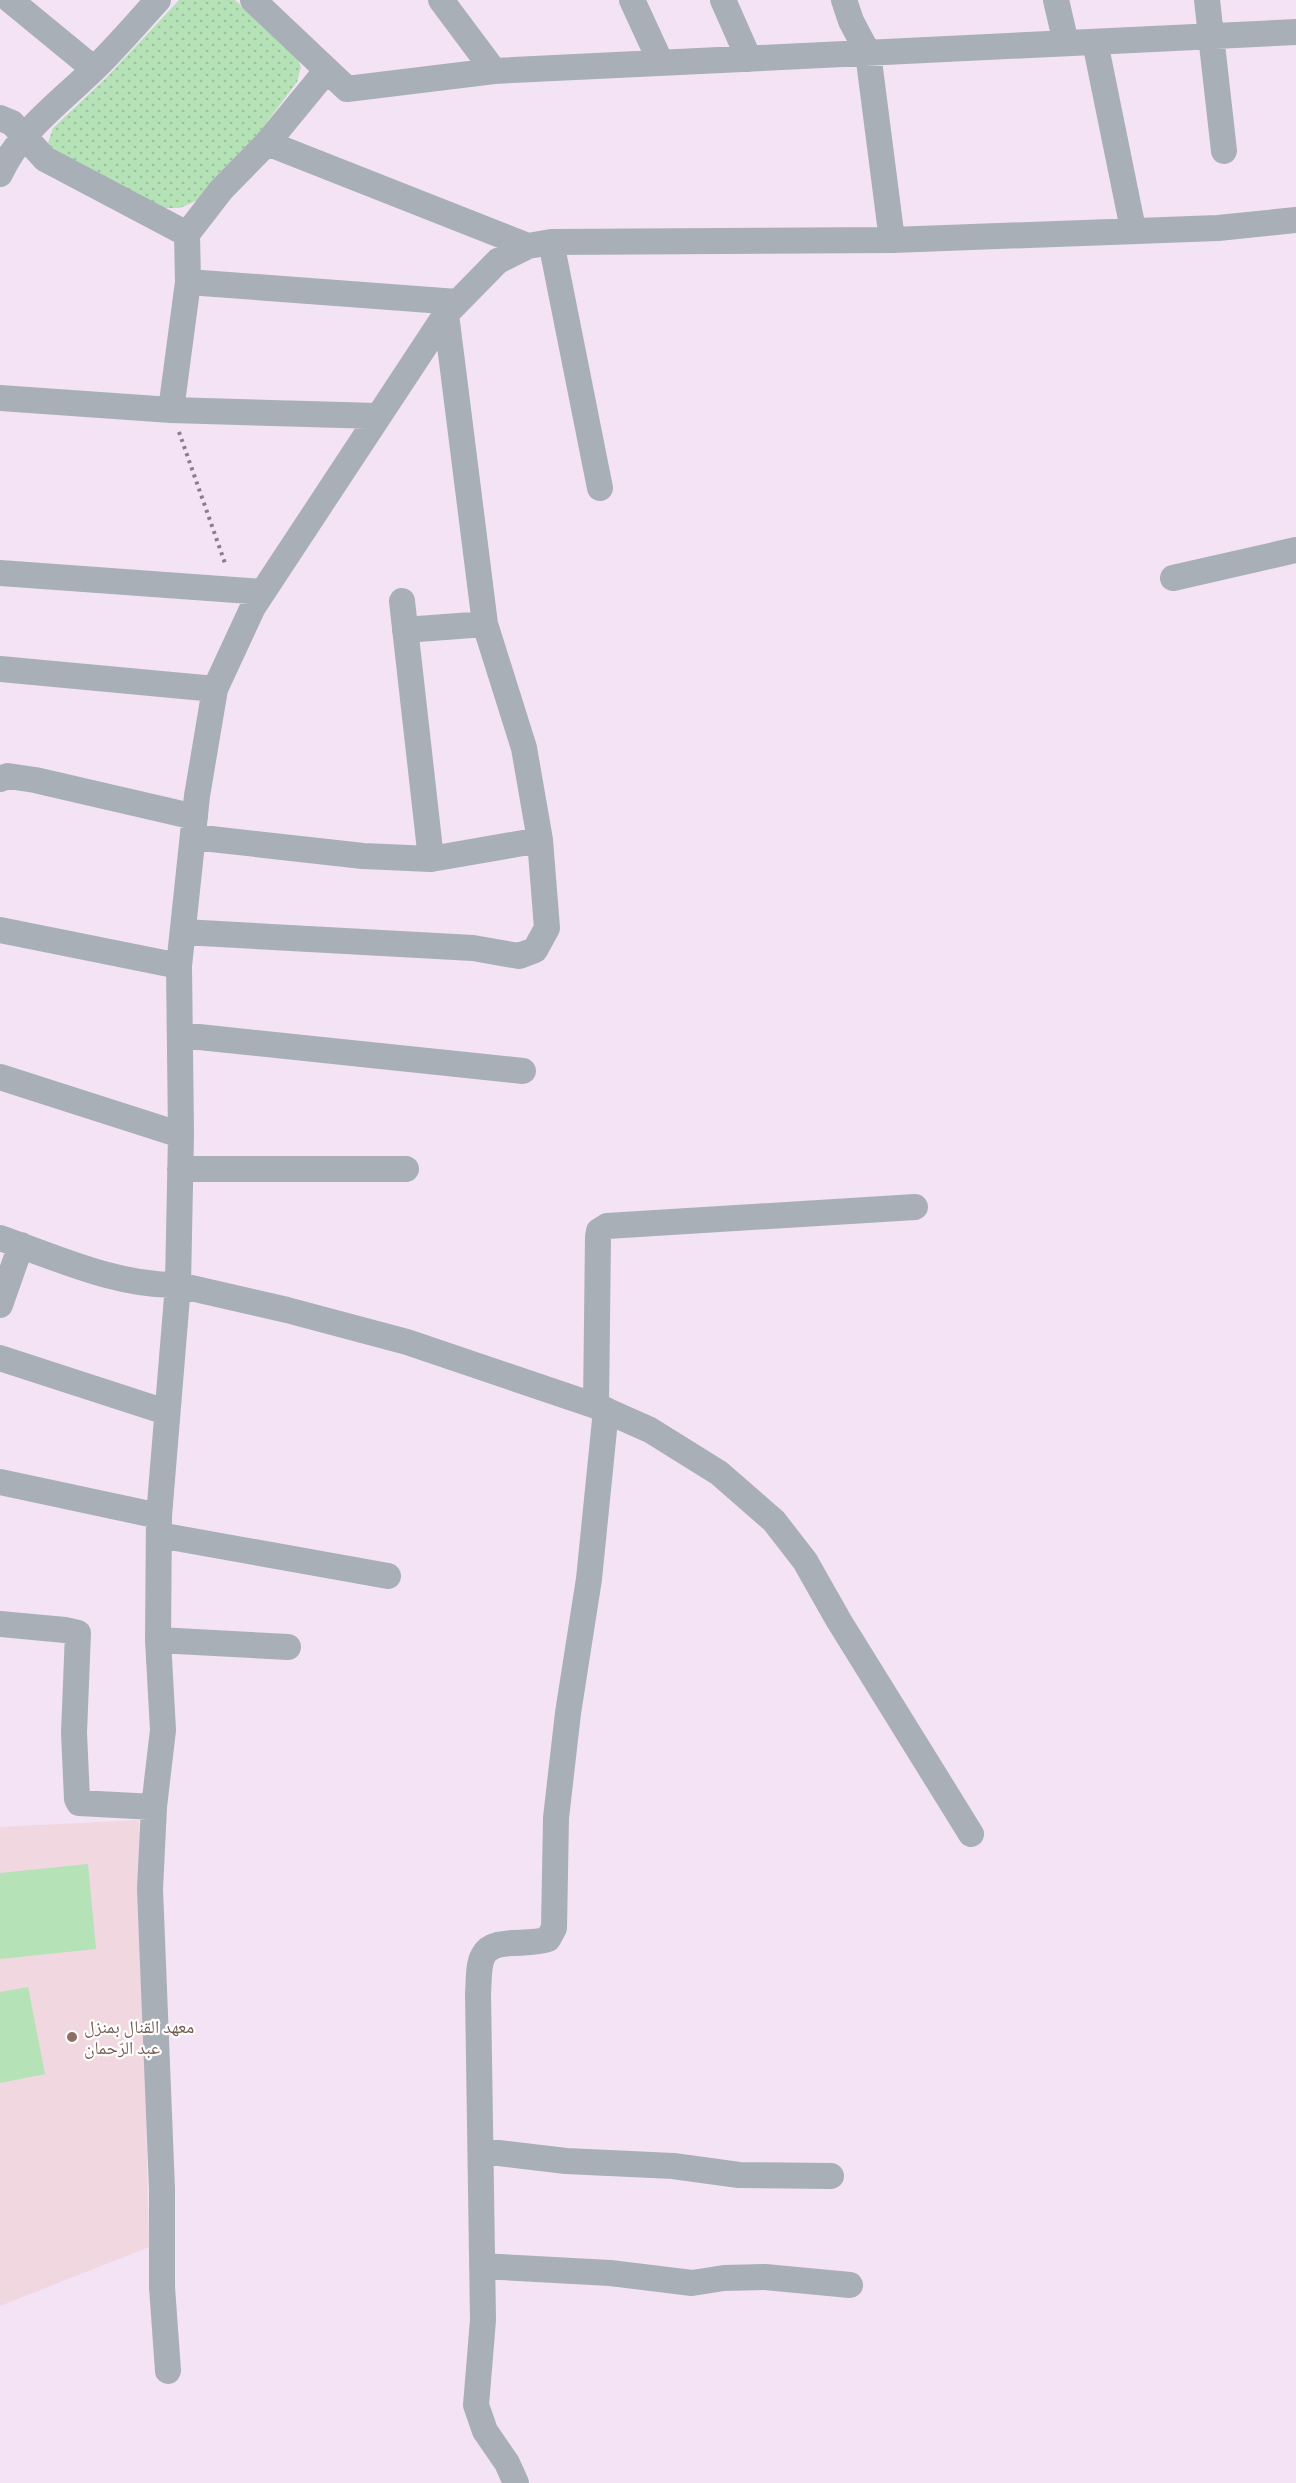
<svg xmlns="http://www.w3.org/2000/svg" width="1296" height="2483" font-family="Signika,'Noto Naskh Arabic',sans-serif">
  <defs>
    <pattern id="grass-dots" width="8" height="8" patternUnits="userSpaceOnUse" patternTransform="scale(1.5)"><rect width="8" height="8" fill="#b5e2b6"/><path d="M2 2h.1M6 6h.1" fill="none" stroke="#9cc29d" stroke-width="1.8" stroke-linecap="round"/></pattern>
  </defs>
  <rect width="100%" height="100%" fill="#f3e3f5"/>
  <path fill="#f1d7e0" d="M139 1820 149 2247 0 2306V1827Z"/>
  <path fill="url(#grass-dots)" d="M179 0H235L297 58 301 67 297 82 258 134 198 200 180 208H161L52 150 48 143 53 128 107 77Z"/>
  <path fill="#b5e2b6" d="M88 1864 96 1949 0 1959V1873Z
    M28 1987 45 2074 0 2083V1992Z"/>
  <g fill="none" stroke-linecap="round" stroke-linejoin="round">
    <path stroke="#887e8a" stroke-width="4" stroke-dasharray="3 4.5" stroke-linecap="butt" d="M179 432 226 566"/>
    <path stroke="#a8afb6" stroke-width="26" d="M10 0 94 69
      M253 0 347 89 494 71 1296 32
      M441 0 494 71
      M632 0 661 63
      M723 0 749 59
      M844 0 851 21 868 53 892 240
      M1056 0 1066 43
      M1207 0 1224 151
      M1095 42 1133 229
      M0 118 12 123 45 159 187 234 188 282 171 410
      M267 143 528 246
      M0 174C19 132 59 103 92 71 115 49 136 24 158 0
      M187 234 221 190 267 143 327 70
      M551 242 600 488
      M188 282 457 302
      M0 398 171 410 377 416
      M0 573 263 592
      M1173 578 1296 550
      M402 601 431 859
      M405 630 485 624
      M0 669 215 689
      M0 779 8 776 35 780 195 817
      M193 837 363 856 431 859 540 840
      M0 930 179 966
      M183 932 473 948 519 956 535 950 547 928 540 840 524 748 485 624 446 314
      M180 1035 523 1071
      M0 1077 181 1135
      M180 1169H406
      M0 1238C57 1258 117 1286 178 1285L181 1135 179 966 197 796 215 689 253 607 446 314 498 261 528 246 551 242 892 240 1218 228 1296 220
      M0 1305 21 1245
      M0 1358 166 1412
      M596 1406 598 1237 599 1231 607 1226 915 1207
      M0 1482 159 1516
      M159 1535 388 1576
      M0 1624 65 1630 78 1633 74 1733 77 1799 79 1803 154 1807
      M158 1640 288 1647
      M482 2151 566 2161 673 2166 739 2175 831 2176
      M482 2266 610 2273 692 2283 724 2278 765 2277 850 2285
      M168 2371 162 2287V2189L150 1889 154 1807 163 1730 158 1640 159 1516 178 1285 287 1310 407 1342 596 1406 650 1430 719 1473 774 1521 805 1561 839 1621 971 1834
      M516 2483 507 2463 485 2431 476 2405 483 2320 478 1993C479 1982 478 1965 483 1956 492 1936 528 1947 548 1939L554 1928 556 1818 568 1713 589 1579 606 1410"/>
  </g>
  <circle fill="#8d6e63" stroke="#fff" stroke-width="2" cx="72" cy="2037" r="6"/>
  <g text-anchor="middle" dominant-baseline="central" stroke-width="4.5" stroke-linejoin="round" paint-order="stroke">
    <g font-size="18" fill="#785e54" stroke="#fff" text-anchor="start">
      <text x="84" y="2027">معهد القنال بمنزل<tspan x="84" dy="21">عبد الرّحمان</tspan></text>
    </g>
  </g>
</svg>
